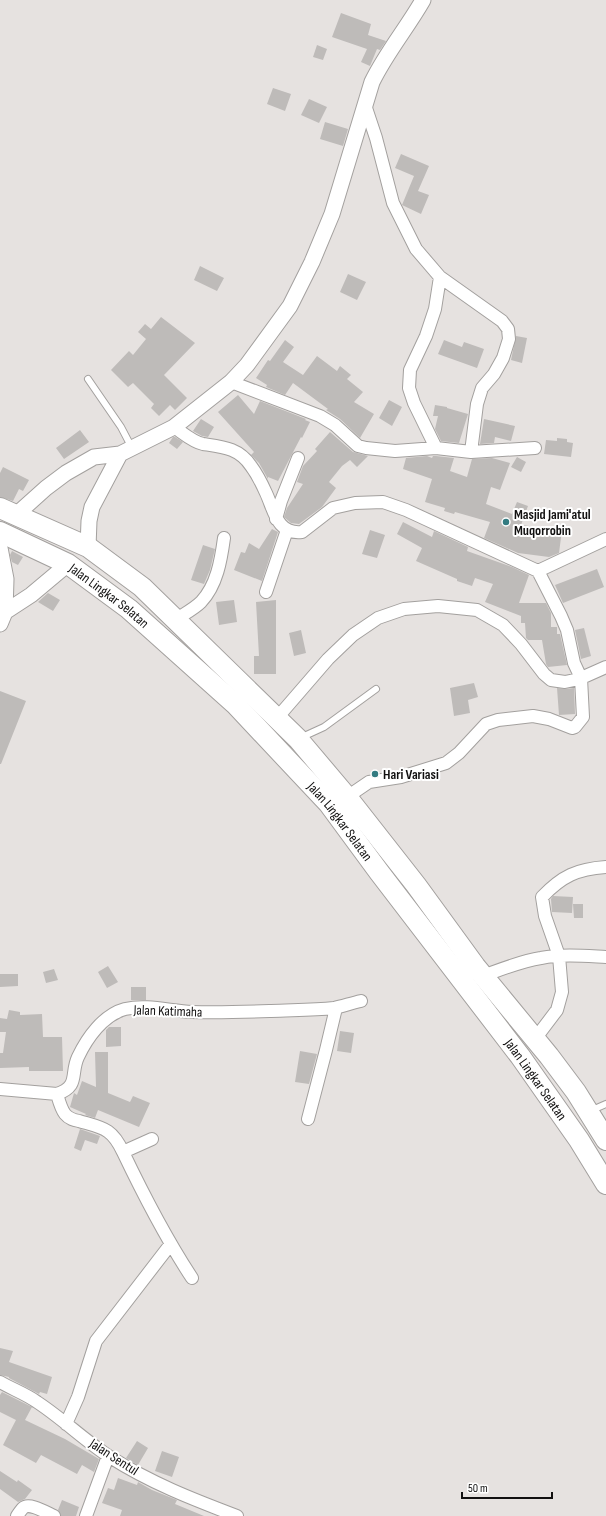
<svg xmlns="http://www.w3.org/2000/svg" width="606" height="1516" font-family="'Sofia Sans Condensed',sans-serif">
  <rect width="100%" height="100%" fill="#e6e2e0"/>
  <path fill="#bebbb9" d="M341 13 371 24 368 35 386 41 380 50 377 49 370 66 361 62 367 49 332 37Z
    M317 45 327 49 323 60 313 57Z
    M273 88 291 94 285 111 267 104Z
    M309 99 327 107 319 123 301 115Z
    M325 122 348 129 343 146 320 139Z
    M401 154 429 166 418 191 429 195 421 214 402 205 414 176 395 168Z
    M200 266 224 278 217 291 194 280Z
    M348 274 366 282 357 300 340 292Z
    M161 317 195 343 164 375 187 398 175 410 170 405 159 416 151 408 154 404 133 383 128 387 111 370 129 351 133 355 146 339 138 332 145 324 151 329Z
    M516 336 527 338 522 363 511 360Z
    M285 340 294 347 283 362 303 375 317 356 337 371 340 366 351 375 347 379 363 392 354 402 374 414 360 438 340 419 326 410 328 409 293 383 285 395 266 387 267 385 256 378 268 360 270 361Z
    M444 340 462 347 464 342 484 349 477 368 438 354Z
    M238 395 254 414 260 401 306 419 305 420 310 422 302 438 301 437 278 481 268 477V479L259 463 251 455 254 452 218 412Z
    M389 400 402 407 392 426 379 418Z
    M435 405 447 407V408L468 414 459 443 441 441 435 429 438 416H433Z
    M201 419 214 427 208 437 202 436 193 431Z
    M484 419 515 426 511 441 495 437 494 443 480 444Z
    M80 430 89 442 64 459 56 448Z
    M330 432 353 452 368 456 357 467 350 460 342 466 329 482 336 488 322 507 299 524 291 523 284 517 287 508 303 484 297 482 303 466 317 451 315 449Z
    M173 437H175L183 442 177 449 169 443Z
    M557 438 567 439V442L573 443 571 457 544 454 546 440 557 441Z
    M427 456 432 458 433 456H436L454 458 450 471 467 477 472 459 492 458 510 463 500 490 491 487 486 504 512 514 517 502 528 506 521 525 562 530 559 553 549 557 518 553 484 538 490 522 455 512 454 514 444 511 445 508 425 502 432 479 403 469 406 458Z
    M517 457 526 462 521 472 511 467Z
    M3 467 29 480 23 491 19 489 13 501 0 497V473Z
    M403 522 432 537 434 531 468 547 467 551 512 567 529 575 519 603H546L551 613V627H557V634H560L567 665 548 667 546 664 542 640H528L526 638 525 623H521V616L485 602 493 584 475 578 472 586 457 581V579L416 561 422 548 397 534Z
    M272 529 278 532 262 581 234 570 241 552 245 553 249 543 259 549Z
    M370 530 385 535 377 558 362 554Z
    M203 545 215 549 210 570 204 584 191 580Z
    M12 551 23 557 18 565 12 562 10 555Z
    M597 569 604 587 563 603 555 585Z
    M48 593 60 600 53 611 38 602Z
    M234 600 237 622 219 625 216 602Z
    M276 600V674H254V656H259L256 602Z
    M584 628 591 656 581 659 575 630Z
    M301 630 306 653 294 656 289 633Z
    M474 683 478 697 468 700 470 713 454 716 450 688Z
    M557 688 566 689 574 688 575 714 559 715Z
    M0 691 26 701 1 764H0Z
    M553 896 573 897 572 913 552 912 551 899Z
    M573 904H583V918H574Z
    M108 966 118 982 107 988 98 972Z
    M54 969 58 980 46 983 43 972Z
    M0 974H18V986L0 987Z
    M131 987H146V1000H131Z
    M9 1010 20 1012V1015L42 1014 43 1037H62L63 1071H29V1067L0 1068V1053H3L6 1032H0V1018L7 1019Z
    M109 1027H121V1046L106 1047V1030Z
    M340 1031 354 1033 351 1053 337 1051Z
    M300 1051 317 1054 309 1084 295 1082Z
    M95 1052H108V1093L130 1102 133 1096 150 1103 139 1127 98 1110 95 1118 85 1115 86 1114 70 1107 74 1093 77 1095 82 1081 96 1087Z
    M80 1129 100 1136 97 1144 85 1140 81 1151 74 1148Z
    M0 1348 13 1351 9 1362 52 1377 47 1394 40 1392 39 1394 9 1378V1377L0 1375Z
    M2 1392 32 1407 25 1420 65 1439 99 1459 94 1472 82 1465 77 1474 41 1455 36 1463 3 1445 16 1420 0 1412V1395Z
    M137 1441 148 1448 138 1465 126 1458Z
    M162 1451 179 1457 172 1477 155 1471Z
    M0 1471 17 1482 18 1480 32 1490 25 1499 18 1502 0 1489Z
    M118 1478 137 1485 138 1482 152 1490 177 1500 175 1504 204 1516H120L122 1510 102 1503 108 1488 114 1490Z
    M62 1500 79 1507 76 1516H61L58 1510Z"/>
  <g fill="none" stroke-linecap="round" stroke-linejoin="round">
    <g stroke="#a3a09e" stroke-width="8">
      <path id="service" d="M88 379 121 427 132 448
        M300 738 324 727 376 689
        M590 1111 606 1104"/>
    </g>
    <g stroke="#a3a09e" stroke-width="14">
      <path id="minor" d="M365 105 376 138 393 203 416 249 440 277 502 321 508 329 509 339 503 358 494 374 482 388 477 404 471 452
        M231 382 320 416 335 425 358 446 366 448 395 451 436 448 471 452 535 448
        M174 427C183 433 193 442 203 444 223 447 239 448 251 466 257 474 262 484 266 493 274 510 277 535 302 532L333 508 355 503 383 502 406 510 538 571 561 616 567 630 574 663 581 678 583 717 575 727 572 728 549 719 533 716 498 720 486 724 459 753 446 763 401 777 369 782 347 797
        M436 448 414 403 409 388 410 370 426 336 435 309 440 277
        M276 519 281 501 298 458
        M538 571 606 539
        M266 592 287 530
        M175 620C184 614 194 609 201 602 217 585 221 560 224 538
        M277 718 328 659 353 635 378 618 404 609 438 606 477 610 503 625 521 644 544 674 551 680 565 682 579 679 606 667
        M483 976C502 969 521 961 541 958 563 954 585 956 606 957
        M535 1039 557 1010 562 992 559 956 545 916 542 897C562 876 577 869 606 867
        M0 1089 57 1094C80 1086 70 1074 78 1057 87 1038 103 1015 125 1009 147 1004 170 1011 192 1012 218 1013 244 1012 271 1011 292 1010 313 1010 334 1008 343 1006 352 1003 361 1001
        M57 1094C59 1101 61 1109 65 1114 69 1119 74 1120 79 1121 103 1128 112 1128 123 1152L152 1139
        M308 1119 326 1050 336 1008
        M123 1152C144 1196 165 1237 192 1278
        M0 1382C12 1389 26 1394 37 1402 63 1419 85 1441 110 1457 151 1483 192 1499 237 1516
        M66 1424 78 1397 96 1341 170 1245
        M17 1516C19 1513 21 1510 23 1508 29 1502 47 1513 54 1516
        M86 1516 108 1456"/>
    </g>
    <g stroke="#a3a09e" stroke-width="17">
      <path id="tertiary" d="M17 514 46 488 66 473 94 457 120 454 174 427 231 382 247 365 290 306 312 262 332 214 372 82C386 53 407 28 423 0
        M88 547 89 521 92 507 120 454
        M0 548 6 579 5 612
        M0 624 5 612 31 595 68 564"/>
    </g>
    <g stroke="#a3a09e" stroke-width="22">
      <g id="trunk">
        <path d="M0 508 88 547 142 587 298 739 347 797 416 885 475 966 549 1056 576 1092 606 1140"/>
        <path id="s1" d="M0 532 68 564 129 609 235 704 329 804 379 872 520 1056 579 1140 606 1184"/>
      </g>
    </g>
    <use href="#service" stroke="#fff" stroke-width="6"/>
    <use href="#minor" stroke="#fff" stroke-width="12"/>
    <use href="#tertiary" stroke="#fff" stroke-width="15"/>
    <use href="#trunk" stroke="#fff" stroke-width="20"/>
  </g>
  <g fill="#337b81" stroke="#fff" stroke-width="1.5">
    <circle cx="506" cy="522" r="4"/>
    <circle cx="375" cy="774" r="4"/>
  </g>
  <g text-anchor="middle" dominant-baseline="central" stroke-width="4" stroke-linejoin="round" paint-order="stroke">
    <g font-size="14" font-weight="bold" fill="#111010" stroke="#fff" text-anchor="start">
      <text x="514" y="514">Masjid Jami'atul<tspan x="514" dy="16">Muqorrobin</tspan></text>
      <text x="383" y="774">Hari Variasi</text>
    </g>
    <g font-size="14" fill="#111010" stroke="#fff">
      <text stroke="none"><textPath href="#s1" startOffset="127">Jalan Lingkar Selatan</textPath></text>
      <text stroke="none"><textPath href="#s1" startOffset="451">Jalan Lingkar Selatan</textPath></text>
      <text transform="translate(168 1011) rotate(2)">Jalan Katimaha</text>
      <text stroke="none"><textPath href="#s1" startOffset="775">Jalan Lingkar Selatan</textPath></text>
      <text transform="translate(114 1457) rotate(33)">Jalan Sentul</text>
    </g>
  </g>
  <path d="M462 1492v6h90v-6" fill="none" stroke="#111010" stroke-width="2"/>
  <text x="468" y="1492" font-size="12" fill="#111010" stroke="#ffffff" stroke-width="3" paint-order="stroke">50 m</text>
</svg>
